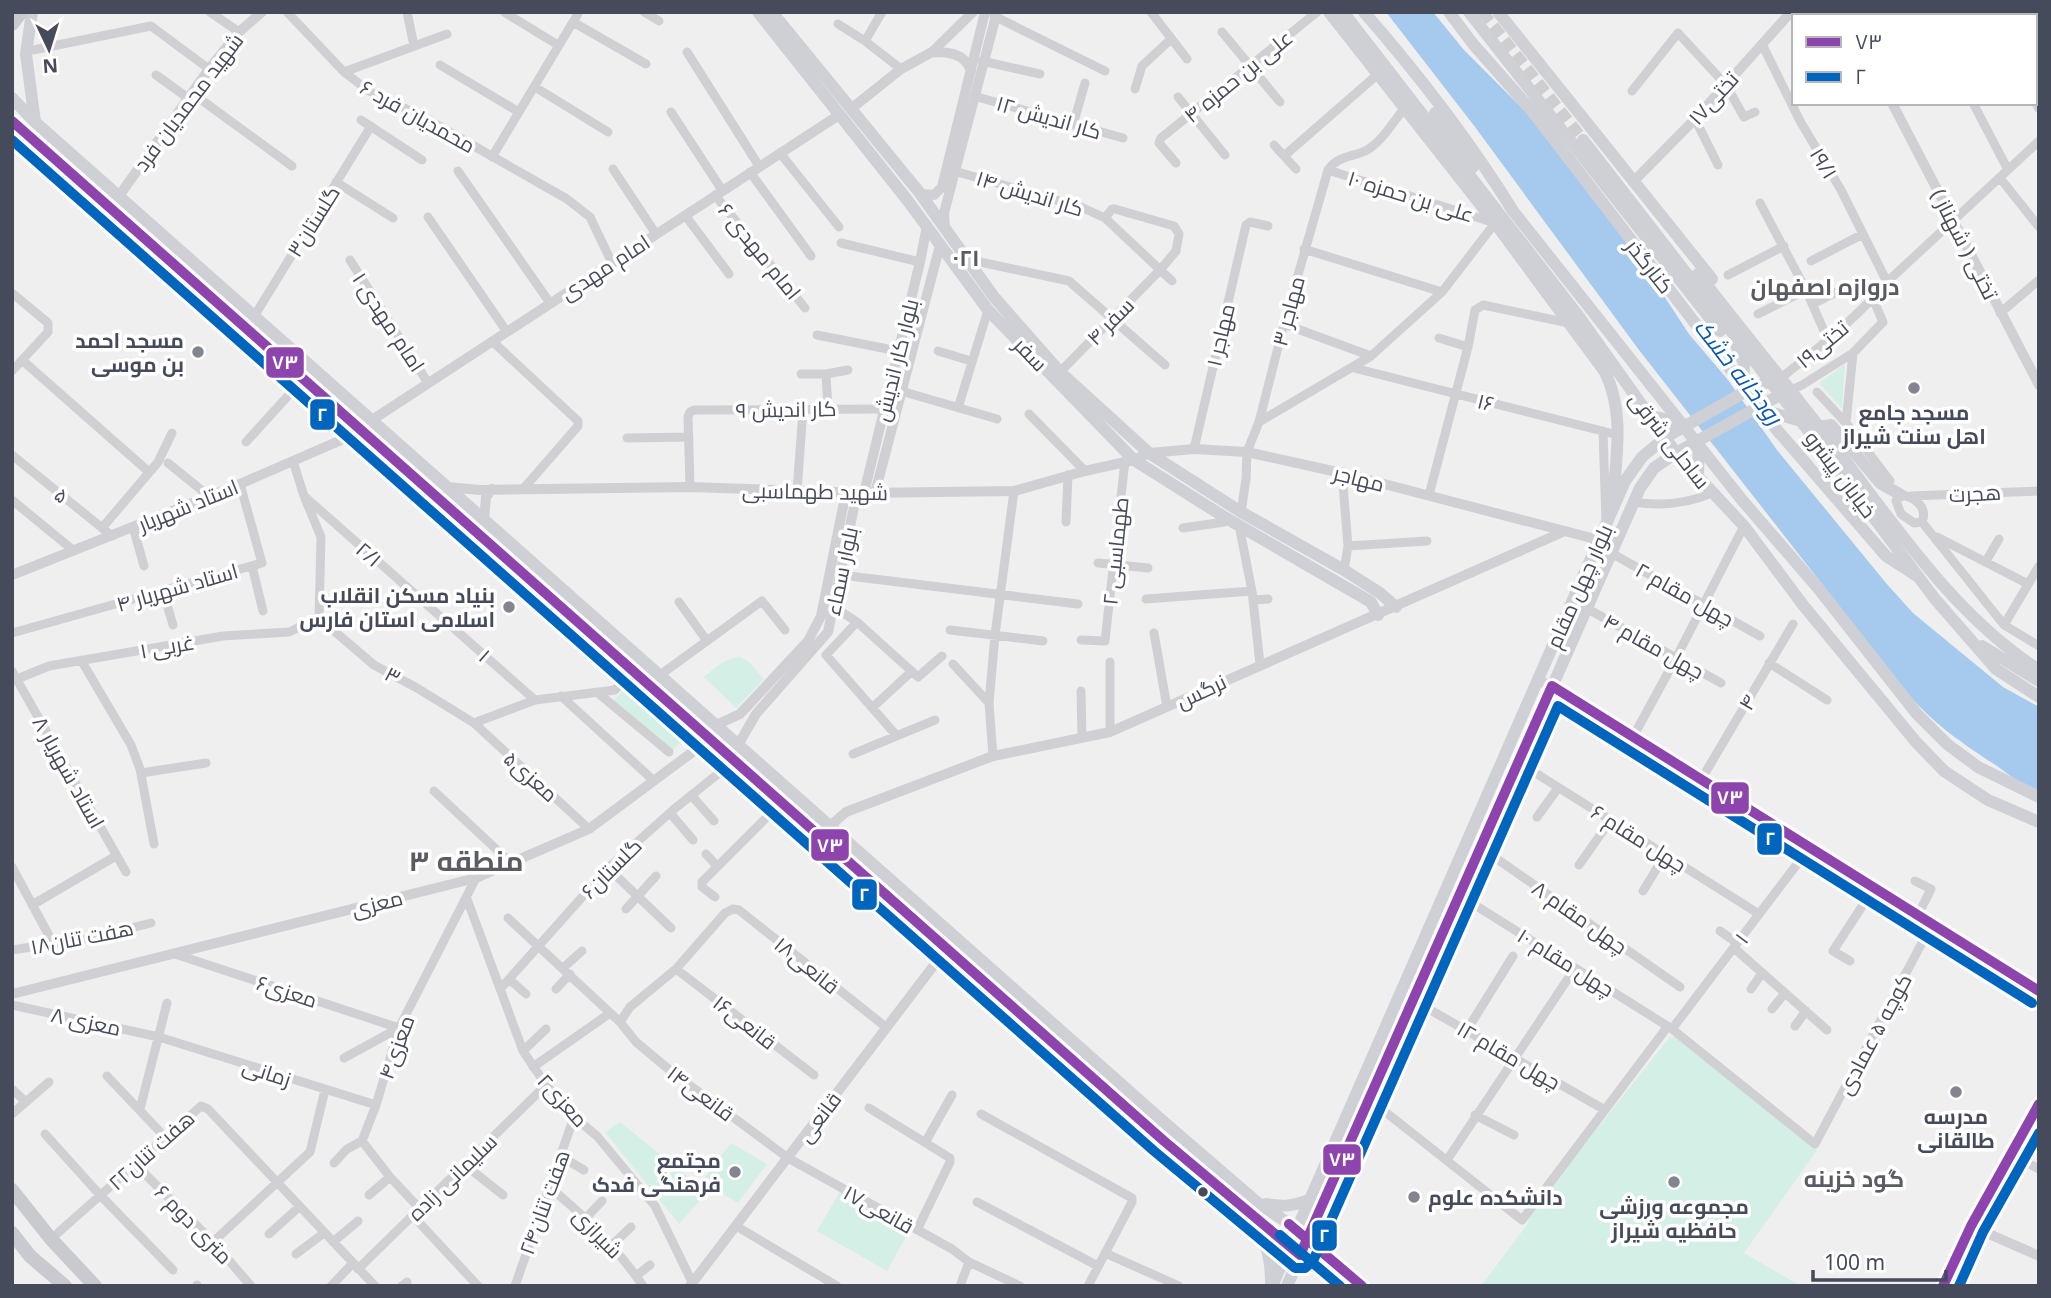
<svg xmlns="http://www.w3.org/2000/svg" width="2051" height="1298" font-family="'Noto Sans',Cairo,sans-serif">
  <rect width="100%" height="100%" fill="#f0efef"/>
  <path fill="#d3efe6" d="M1845 364 1842 409 1819 383Z
    M740 657 748 661 764 679 736 708 704 677C716 667 725 658 740 657Z
    M632 681 689 733 671 752 614 700Z
    M1677 1036 1817 1150 1744 1253 1801 1286H1481L1527 1225 1530 1213 1669 1038Z
    M620 1122 707 1192 679 1224 605 1132Z
    M731 1143 767 1164 738 1203 702 1181Z
    M841 1190 911 1228 887 1271 817 1231Z"/>
  <path fill="#a6caee" d="M1386 12H1433L1464 50 1526 112 1639 258 1689 334 1728 380 1777 450 1886 583 1913 613 2003 687 2039 707V791C2022 786 2011 776 1997 766 1962 743 1936 726 1908 694L1639 350 1475 127Z"/>
  <g fill="none" stroke-linecap="round" stroke-linejoin="round">
    <path stroke="#ceced1" stroke-width="12" stroke-dasharray="12 6" stroke-linecap="butt" d="M1482 12 1583 140"/>
    <path stroke="#d0d0d4" stroke-width="9" d="M210 12 239 32
      M287 12 344 72 369 91 425 118 567 199 590 217 612 263
      M407 12 414 46
      M504 12 558 45
      M644 12 659 21
      M1151 12 1187 59
      M994 16 1105 71
      M1986 16 1992 12
      M573 22 646 64
      M838 24 865 41 901 69
      M1222 32 1280 102
      M865 41 882 12
      M1762 44 1800 121 1841 190 1887 282
      M33 50 151 26 209 69
      M687 52 759 166
      M982 61 1040 74
      M440 65 519 112
      M344 72 447 34
      M156 75 188 98
      M535 87 608 132
      M1135 89 1142 66 1170 40
      M1632 91 1678 33 1726 85 1744 117 1755 112
      M192 93 292 166
      M974 96 1123 138
      M1178 97 1225 155
      M1973 103 2008 170
      M671 112 722 190
      M1695 119 1718 165
      M361 120 422 160
      M1073 125 1085 83
      M12 145 168 270 336 419
      M1274 145 1296 169
      M780 153 839 227
      M1284 156 1378 74
      M492 157 579 12
      M1176 163 1159 143 1161 138 1317 12
      M613 169 656 234
      M458 171 550 303
      M954 171 1081 207 1105 218 1172 281
      M750 172 811 256
      M2000 178 2039 227
      M336 182 393 218
      M715 195 805 308
      M1760 203 1806 290 1828 340
      M685 215 729 274
      M428 217 507 332
      M841 243 920 262
      M1304 249 1442 292
      M966 259 1069 281 1165 365
      M350 260 428 383
      M1811 261 1863 234
      M1728 275 1784 246
      M12 293 48 323V332L12 371
      M1813 304 1836 292
      M2000 313 2039 280
      M1758 314 1806 290
      M255 315 371 126
      M1284 324 1371 356
      M817 335 898 351
      M1439 338 1468 347
      M492 341 578 421V426L524 488
      M938 351 971 361
      M22 360 149 472
      M1354 368 1618 435
      M1060 372 1160 270 1176 251 1179 234 1174 226 1115 209H1112L1105 218
      M801 374H826L848 370
      M826 374 828 409
      M1781 378C1818 348 1856 319 1887 282L2039 141
      M901 391 997 419
      M1787 392 1802 385 1853 353 1883 322 1873 299
      M1817 392 1846 423 1890 481
      M958 408 988 310
      M1029 414 1085 471
      M1259 422 1371 356 1442 292 1495 223 1328 170
      M1846 423 1853 353
      M1603 431 1606 521
      M627 438 689 437
      M246 442 297 386
      M1194 449 1246 225 1250 222 1268 226
      M12 455 112 536
      M293 461 304 496 321 537 319 618
      M168 463 210 497
      M1342 473 1348 546 1344 570
      M690 487 688 417 690 412 694 410 883 409
      M797 491 803 410
      M1429 495 1468 347 1475 310 1483 305 1569 323
      M1901 495C1915 497 1928 507 1922 522L1914 523 1901 514 1896 501Z
      M304 496 535 700
      M1911 496 2039 491
      M12 500 74 551
      M1633 502C1660 506 1687 504 1712 493
      M1241 512 1246 479 1247 452 1259 422 1284 324 1328 170C1338 155 1352 158 1367 150 1383 141 1393 121 1405 108
      M1066 522 1068 475
      M1922 522 2004 625 2039 646
      M1239 525 1252 591 1260 664
      M133 527 144 566
      M102 528 158 462 172 433
      M1183 528 1224 522 1226 518
      M1937 537 2028 584
      M1348 546 1427 541
      M1611 553 1760 636
      M1986 561 1999 539
      M1098 563 1148 568
      M252 566 263 611
      M841 575 1078 604
      M163 591 173 625
      M1146 599 1252 591
      M1253 600 1268 599
      M679 602 707 641
      M834 607 857 622 918 677 942 656
      M1586 608 1721 683
      M319 618 374 665 417 688 474 723 589 829
      M857 622 826 655 896 735
      M2004 625 2039 566
      M950 630 1043 641
      M12 633 262 563 240 484
      M1154 633 1167 707
      M1081 640 1105 641 1125 461
      M81 660 131 745 140 769 154 844
      M1110 662V732
      M1769 663 1827 700
      M953 664 989 703
      M12 671 126 872
      M660 675 762 601 785 630
      M12 681 49 666 223 636 289 632 319 618
      M1081 691 1082 738
      M598 693 669 752
      M561 696 653 780
      M872 708 912 671
      M474 723 535 700 615 690 633 671
      M1633 737 1676 658 1744 526
      M853 754 935 720
      M993 756 989 703 995 635 1014 491
      M1518 762 1759 914
      M141 773 206 763
      M1701 780 1793 624
      M434 791 511 863
      M691 795 714 821
      M670 813 693 840
      M1537 817 1558 788
      M1480 847 1680 987
      M706 854 717 866
      M1579 865 1610 821
      M12 867 54 945
      M608 868 671 928
      M1915 881 1931 889 1918 915
      M1643 891 1665 855
      M1459 895 1672 1029 1815 1144 1932 924
      M715 897 702 887V882L781 803
      M467 899 523 1051 546 1085 574 1117 597 1136 655 1206 694 1286
      M32 905 116 856
      M626 909 656 876
      M508 918 620 1022 636 1042 672 1072 788 1158 952 1249 969 1262 1020 1286
      M1720 931 1737 943
      M1734 948 1827 1030
      M12 950 90 938 151 923
      M175 954 399 1028
      M1850 961 1833 951 1874 888
      M563 968 582 951
      M676 969 814 1075
      M509 979 526 994
      M501 988 608 868 673 810 734 761
      M556 989 570 974
      M1751 989 1762 973
      M1413 1000 1605 1110
      M12 1005 159 1037 376 1105
      M1772 1009 1785 993
      M620 1022 630 1007 676 969 725 913 733 909 739 910 887 1028
      M1795 1026 1806 1011
      M1672 1029 1810 847
      M1467 1030 1513 956
      M523 1051 546 1029
      M344 1058 399 1028
      M533 1067 610 1013
      M107 1076 165 1137
      M12 1089 26 1102
      M1369 1099 1522 1220 1668 1026
      M869 1108 950 1158V1162L917 1230
      M140 1109 167 1003
      M12 1114 49 1082
      M981 1114 1132 1198V1202L1088 1286
      M1475 1115 1514 1135
      M45 1134 100 1195 173 1270
      M926 1141 952 1095
      M2012 1155 2039 1169
      M560 1156 584 1170
      M1447 1160 1575 968
      M334 1163 347 1149 362 1141
      M135 1164 213 1242 251 1286
      M465 1165 503 1195
      M548 1186C584 1215 617 1248 643 1286
      M369 1195 390 1177
      M977 1202 1098 1266
      M420 1209 390 1177 362 1141 376 1105 399 1028 476 878
      M413 1216 478 1286
      M585 1219 602 1201
      M736 1226 837 1286
      M269 1234 299 1207
      M51 1239 201 1106 208 1109 375 1286
      M213 1242 310 1152 325 1090
      M333 1242 358 1221
      M611 1246 631 1227
      M1105 1253 1179 1286
      M296 1254 324 1233
      M358 1269 546 1085
      M636 1276 650 1265
      M197 1285V1286
      M331 1286 353 1263
      M402 1286 407 1282
      M515 1286 574 1117
      M960 1286 969 1262"/>
    <path stroke="#d0d0d4" stroke-width="10" d="M1845 12 1847 16
      M2008 12V16
      M932 52C949 52 965 53 971 71
      M2035 100 2039 108
      M1892 103 2039 385
      M852 108 901 69 932 52 973 12
      M1633 182 1695 119 1791 12
      M920 194 934 195 942 187 985 12
      M119 196 209 69 239 32 262 12
      M945 228 944 213 997 12
      M372 420 839 115
      M447 487 480 490 690 487 864 493 1014 491 1085 471 1134 460 1149 453 1194 449 1247 452 1342 473 1599 540
      M864 493 920 262 927 226
      M875 493 940 245
      M484 520 486 497 492 489
      M12 575 240 484 362 431
      M1538 679 2039 991
      M716 725 740 714 808 641 821 616 846 492
      M738 745 756 714 828 632 857 493
      M830 826 846 812 993 756 1110 732 1565 531
      M12 994 476 878 589 829 710 739
      M1971 1226 2039 1256
      M1303 1234 1362 1286
      M690 1286 947 948"/>
    <path stroke="#ced0d5" stroke-width="12" d="M32 12 26 54 35 122
      M758 12 908 201 988 310 1134 460 1226 518 1371 602 1378 615
      M772 12 919 192 994 297 1060 372 1149 453 1241 512 1344 570 1380 593 1396 607
      M1329 12 1495 223 1605 372C1625 413 1616 457 1613 500
      M1343 12 1577 314 1676 453 1744 526 1803 605 1916 742 1944 771 1988 800 2039 822
      M1364 12C1418 74 1470 141 1513 211L1742 500 1818 588 1917 714 1947 744 1978 767 2039 797
      M1449 12 1473 44 1533 112 1777 430 1886 556 1917 576
      M1469 12 1720 331
      M1498 12 1712 279
      M12 98 35 122 1165 1123 1258 1203 1297 1229
      M1435 113 1473 167
      M12 121C324 393 630 672 942 944 1061 1048 1176 1157 1300 1255
      M1583 140 1801 421 1935 599 1996 669 2039 697
      M1698 274C1744 333 1792 391 1837 450 1897 528 1955 616 2039 670
      M1819 427 1831 425 1880 483 1901 495
      M1982 646 2039 681
      M1266 1204C1282 1207 1294 1206 1309 1200
      M1254 1222C1267 1245 1271 1257 1271 1284
      M1272 1286 1625 481 1642 457 1666 437
      M1287 1286 1640 488 1654 468 1676 453
      M1943 1286 1971 1226 2039 1104"/>
    <path stroke="#c9cad0" stroke-width="14" d="M12 24 21 12
      M12 1190 51 1239 95 1286
      M12 1233 30 1256 65 1286"/>
    <path stroke="#ced0d5" stroke-width="12" d="M1737 347 1744 363 1743 393
      M1755 408 1801 421
      M1648 415 1688 425
      M1666 437 1743 393 1770 381
      M1676 453 1780 395
      M1698 475 1699 440"/>
    <g stroke="#fff" stroke-width="16">
      <path id="bus-1" d="M12 121 1164 1141 1300 1255 1552 686 2039 991
        M1289 1224 1362 1286
        M1943 1286 1971 1226 2039 1104"/>
    </g>
    <g stroke="#fff" stroke-width="16">
      <path id="bus-2" d="M12 140 1154 1151 1295 1268H1305L1313 1261 1558 706 2032 1003
        M1280 1235 1340 1286
        M1959 1286 1983 1232 2039 1133"/>
    </g>
    <use href="#bus-1" stroke="#8e44ad" stroke-width="10"/>
    <use href="#bus-2" stroke="#0065bd" stroke-width="10"/>
  </g>
  <g fill="#82848f" stroke="#fff" stroke-width="2.5">
    <circle cx="198" cy="352" r="7"/>
    <circle cx="1914" cy="388" r="7"/>
    <circle cx="509" cy="607" r="7"/>
    <circle cx="1956" cy="1092" r="7"/>
    <circle cx="735" cy="1172" r="7"/>
    <circle cx="1674" cy="1182" r="7"/>
    <circle cx="1414" cy="1197" r="7"/>
  </g>
  <circle fill="#464b5b" stroke="#fff" stroke-width="2.5" cx="1203" cy="1192" r="6"/>
  <g text-anchor="middle" dominant-baseline="central" stroke-width="7" stroke-linejoin="round" paint-order="stroke">
    <g font-size="21" fill="#464b5b" stroke="#fff">
      <text transform="translate(1238 76) rotate(-39)">۴ علی بن حمزه</text>
      <text transform="translate(1713 98) rotate(-48)">تختی۱۷</text>
      <text transform="translate(188 102) rotate(-53)">شهید محمدیان فرد</text>
      <text transform="translate(418 116) rotate(29)">۶ محمدیان فرد</text>
      <text transform="translate(1049 117) rotate(16)">۱۲ کار اندیش</text>
      <text transform="translate(1824 163) rotate(59)">۱۹/۱</text>
      <text transform="translate(1030 193) rotate(17)">۱۴ کار اندیش</text>
      <text transform="translate(1411 196) rotate(17)">۱۰ علی بن حمزه</text>
      <text transform="translate(313 221) rotate(-58)">گلستان۳</text>
      <text transform="translate(1965 244) rotate(63)">تختی ( شهناز )</text>
      <text transform="translate(760 251) rotate(51)">۶ امام مهدی</text>
      <text transform="translate(1650 266) rotate(52)">کنارگذر</text>
      <text transform="translate(605 267) rotate(-33)">امام مهدی</text>
      <text transform="translate(1288 311) rotate(-75)">۳ مهاجر</text>
      <text transform="translate(1110 321) rotate(-45)">۴ سفر</text>
      <text transform="translate(389 322) rotate(57)">۱ امام مهدی</text>
      <text transform="translate(1220 335) rotate(-77)">۱ مهاجر</text>
      <text transform="translate(1822 344) rotate(-40)">تختی۱۹</text>
      <text transform="translate(1031 354) rotate(46)">سفر</text>
      <text transform="translate(896 360) rotate(-76)">بلوار کار اندیش</text>
      <text transform="translate(1486 402) rotate(14)">۱۶</text>
      <text transform="translate(786 409) rotate(-1)">۹ کار اندیش</text>
      <text transform="translate(1670 440) rotate(52)">ساحلی شرقی</text>
      <text transform="translate(1841 474) rotate(53)">خیابان پیشرو</text>
      <text transform="translate(1359 478) rotate(14)">مهاجر</text>
      <text transform="translate(815 491) rotate(1)">شهید طهماسبی</text>
      <text transform="translate(1975 493) rotate(-3)">هجرت</text>
      <text transform="translate(62 495) rotate(39)">۵</text>
      <text transform="translate(188 505) rotate(-22)">استاد شهریار</text>
      <text transform="translate(1115 551) rotate(-84)">۲ طهماسبی</text>
      <text transform="translate(369 554) rotate(41)">۲/۱</text>
      <text transform="translate(841 571) rotate(-78)">بلوار سماء</text>
      <text transform="translate(1579 586) rotate(-66)">بلوار چهل مقام</text>
      <text transform="translate(177 587) rotate(-16)">استاد شهریار ۴</text>
      <text transform="translate(1685 594) rotate(29)">چهل مقام ۲</text>
      <text transform="translate(167 646) rotate(-10)">۱ غربی</text>
      <text transform="translate(1654 646) rotate(29)">چهل مقام ۴</text>
      <text transform="translate(485 655) rotate(41)">۱</text>
      <text transform="translate(393 675) rotate(28)">۳</text>
      <text transform="translate(1201 691) rotate(-25)">نرگس</text>
      <text transform="translate(1747 702) rotate(-60)">۴</text>
      <text transform="translate(69 772) rotate(61)">استاد شهریار ۸</text>
      <text transform="translate(531 776) rotate(42)">۵معزی</text>
      <text transform="translate(1639 838) rotate(32)">چهل مقام ۶</text>
      <text transform="translate(611 868) rotate(-45)">گلستان۶</text>
      <text transform="translate(377 903) rotate(-14)">معزی</text>
      <text transform="translate(1580 917) rotate(35)">چهل مقام ۸</text>
      <text transform="translate(82 937) rotate(-11)">هفت تنان۱۸</text>
      <text transform="translate(1741 938) rotate(-53)">۱</text>
      <text transform="translate(1566 962) rotate(32)">چهل مقام ۱۰</text>
      <text transform="translate(807 965) rotate(39)">۱۸قانعی</text>
      <text transform="translate(287 991) rotate(18)">۶معزی</text>
      <text transform="translate(86 1021) rotate(12)">معزی ۸</text>
      <text transform="translate(745 1022) rotate(38)">۱۶قانعی</text>
      <text transform="translate(1874 1034) rotate(-62)">کوچه ۵ عمادی</text>
      <text transform="translate(396 1047) rotate(-70)">۴معزی</text>
      <text transform="translate(1509 1055) rotate(30)">چهل مقام ۱۲</text>
      <text transform="translate(267 1072) rotate(18)">زمانی</text>
      <text transform="translate(701 1093) rotate(37)">۱۴قانعی</text>
      <text transform="translate(563 1100) rotate(48)">۲معزی</text>
      <text transform="translate(819 1117) rotate(-53)">قانعی</text>
      <text transform="translate(151 1150) rotate(-42)">۲۲هفت تنان</text>
      <text transform="translate(452 1177) rotate(-44)">سلیمانی زاده</text>
      <text transform="translate(544 1202) rotate(-70)">هفت تنان۲۴</text>
      <text transform="translate(879 1209) rotate(29)">۱۷قانعی</text>
      <text transform="translate(194 1224) rotate(46)">۶ متری دوم</text>
      <text transform="translate(598 1233) rotate(46)">شیرازی</text>
    </g>
    <g font-size="21" font-weight="bold" fill="#464b5b" stroke="#fff" text-anchor="end">
      <text x="184" y="340">مسجد احمد<tspan x="184" dy="24">بن موسی</tspan></text>
      <text x="1914" y="412" text-anchor="middle">مسجد جامع<tspan x="1914" dy="24">اهل سنت شیراز</tspan></text>
      <text x="495" y="595">بنیاد مسکن انقلاب<tspan x="495" dy="24">اسلامی استان فارس</tspan></text>
      <text x="1956" y="1116" text-anchor="middle">مدرسه<tspan x="1956" dy="24">طالقانی</tspan></text>
      <text x="721" y="1160">مجتمع<tspan x="721" dy="24">فرهنگی فدک</tspan></text>
      <text x="1428" y="1197" text-anchor="start">دانشکده علوم</text>
      <text x="1674" y="1206" text-anchor="middle">مجموعه ورزشی<tspan x="1674" dy="24">حافظیه شیراز</tspan></text>
    </g>
    <g font-size="23" font-weight="bold" fill="#5a5c63" stroke="#fff">
      <text x="966" y="257">۰۲۱</text>
      <text x="1825" y="286">دروازه اصفهان</text>
      <text x="1854" y="1178">گود خزینه</text>
    </g>
    <g font-size="23" font-style="italic" fill="#0a59aa" stroke="#fff">
      <text transform="translate(1739 371) rotate(52)">رودخانه خشک</text>
    </g>
    <g font-size="28" font-weight="bold" fill="#5a5c63" stroke="#fff">
      <text x="466" y="860">منطقه ۳</text>
    </g>
  </g>
  <g stroke="#fff" stroke-width="2.5">
    <rect x="265" y="346" width="40" height="33" rx="7" fill="#8e44ad"/>
    <rect x="309" y="398" width="27" height="33" rx="7" fill="#0065bd"/>
    <rect x="1710" y="781" width="40" height="34" rx="7" fill="#8e44ad"/>
    <rect x="1756" y="822" width="27" height="34" rx="7" fill="#0065bd"/>
    <rect x="810" y="828" width="40" height="34" rx="7" fill="#8e44ad"/>
    <rect x="851" y="878" width="27" height="33" rx="7" fill="#0065bd"/>
    <rect x="1322" y="1143" width="40" height="33" rx="7" fill="#8e44ad"/>
    <rect x="1311" y="1219" width="27" height="33" rx="7" fill="#0065bd"/>
  </g>
  <g font-size="19" text-anchor="middle" font-weight="bold" fill="#fff">
    <text x="285" y="369">۷۳</text>
    <text x="322" y="421">۲</text>
    <text x="1730" y="804">۷۳</text>
    <text x="1770" y="845">۲</text>
    <text x="830" y="852">۷۳</text>
    <text x="864" y="901">۲</text>
    <text x="1342" y="1166">۷۳</text>
    <text x="1324" y="1242">۲</text>
  </g>
  <rect width="2051" height="1298" fill="none" stroke="#464b5b" stroke-width="28"/>
  <rect x="1792" y="14" width="245" height="91" fill="#ffffff" stroke="#b5b7bd" stroke-width="2"/>
  <rect x="1806" y="37" width="35" height="10" fill="#8e44ad" stroke="#b5b7bd" stroke-width="2"/>
  <text x="1855" y="49" font-size="21" fill="#464b5b">۷۳</text>
  <rect x="1806" y="72" width="35" height="10" fill="#0065bd" stroke="#b5b7bd" stroke-width="2"/>
  <text x="1855" y="84" font-size="21" fill="#464b5b">۲</text>
  <g transform="translate(49 49) rotate(176)" stroke="#ffffff" stroke-width="5" paint-order="stroke">
  <path d="M0-5L12 26L0 18L-12 26Z" fill="#464b5b"/>
  <text y="-10" font-size="19" font-weight="bold" text-anchor="middle" fill="#464b5b">N</text>
  </g>
  <path d="M1813 1270v10h133v-10" fill="none" stroke="#464b5b" stroke-width="3.5"/>
  <text x="1824" y="1270" font-size="21" fill="#464b5b" stroke="#ffffff" stroke-width="5" paint-order="stroke">100 m</text>
</svg>
